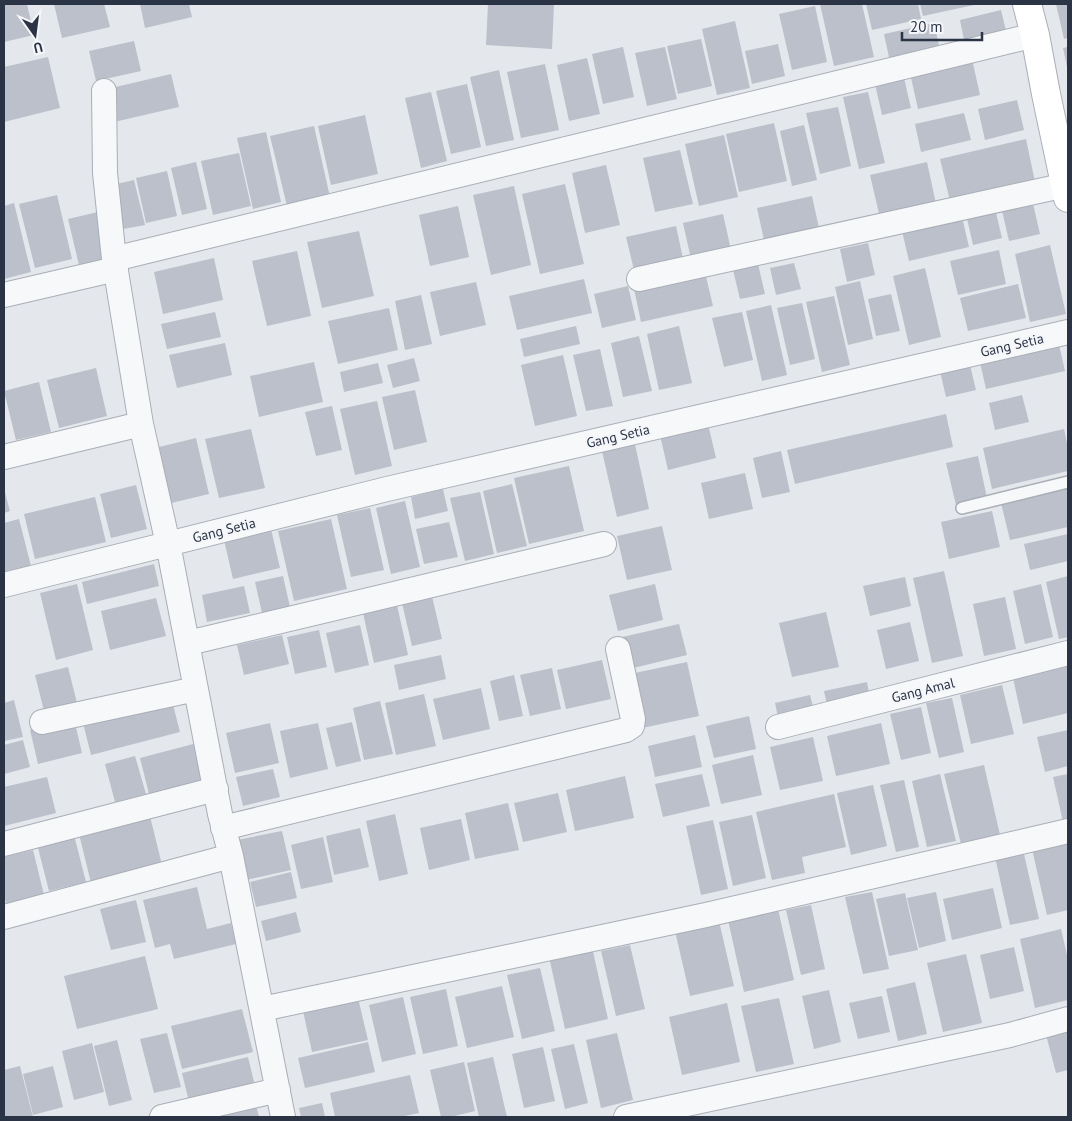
<svg xmlns="http://www.w3.org/2000/svg" width="1072" height="1121" font-family="'PT Sans',sans-serif">
  <rect width="100%" height="100%" fill="#e4e7ec"/>
  <path fill="#bbc0ca" d="M4 4H27L34 35 4 42Z
    M54 4H104L110 27 62 38Z
    M140 4H189L192 17 145 28Z
    M488 4H554L552 49 486 45Z
    M820 4H862L874 57 834 66Z
    M866 4H918L921 19 872 30Z
    M920 4H974V5L923 16Z
    M1056 4H1068V38L1064 39Z
    M815 6 827 62 792 70 779 14Z
    M1001 10 1007 35 965 45 960 20Z
    M735 21 750 88 717 95 702 29Z
    M934 23 940 50 890 62 884 34Z
    M701 39 712 86 678 94 667 46Z
    M134 41 141 71 96 81 89 51Z
    M778 44 785 76 752 84 745 51Z
    M623 47 634 97 603 104 592 54Z
    M665 47 677 99 647 106 635 53Z
    M1068 47V67H1067L1063 48Z
    M48 57 60 108 4 122V67Z
    M587 58 600 114 569 121 557 65Z
    M972 59 980 95 918 109 910 73Z
    M545 64 559 130 521 138 507 72Z
    M499 70 514 140 486 146 470 77Z
    M171 74 179 107 114 122 107 89Z
    M904 78 911 108 882 115 875 84Z
    M467 84 481 147 451 154 436 91Z
    M431 92 447 161 421 168 405 98Z
    M868 92 885 163 859 169 843 97Z
    M1017 100 1024 130 985 140 978 109Z
    M838 107 851 166 820 174 806 113Z
    M964 113 971 140 921 152 915 124Z
    M365 115 378 174 331 185 318 126Z
    M774 123 787 181 739 192 726 134Z
    M804 125 817 180 792 186 780 131Z
    M314 126 330 197 287 206 270 136Z
    M266 132 281 202 253 209 237 138Z
    M724 135 738 197 699 206 685 144Z
    M1026 139 1035 182 950 201 940 159Z
    M680 150 693 204 655 212 643 158Z
    M239 153 251 206 213 215 201 161Z
    M196 162 207 209 182 215 171 168Z
    M927 162 936 204 880 218 870 175Z
    M606 165 620 225 585 233 572 173Z
    M167 171 177 216 146 223 136 178Z
    M134 180 145 225 118 230 108 186Z
    M565 184 584 264 540 274 522 194Z
    M514 186 531 265 491 275 473 195Z
    M57 195 72 259 35 268 19 204Z
    M1031 195 1040 234 1009 241 1000 202Z
    M812 196 819 228 764 240 757 208Z
    M14 203 31 272 4 279V206Z
    M994 204 1002 238 973 245 965 210Z
    M458 206 469 257 430 266 419 215Z
    M98 212 109 258 79 265 68 219Z
    M723 214 731 250 691 259 683 223Z
    M962 217 969 247 909 261 902 231Z
    M676 226 684 263 635 274 626 237Z
    M359 231 374 296 322 308 307 242Z
    M868 243 875 275 847 282 840 249Z
    M1050 245 1066 314 1030 322 1015 254Z
    M999 250 1006 284 958 295 950 261Z
    M297 251 311 316 267 326 252 261Z
    M214 258 223 300 163 314 154 272Z
    M794 263 801 289 776 295 770 268Z
    M758 264 765 294 740 299 733 270Z
    M704 268 713 306 641 322 633 284Z
    M925 268 941 337 909 345 893 276Z
    M584 279 592 313 517 330 509 296Z
    M860 281 873 339 848 345 835 287Z
    M476 282 486 325 440 336 430 292Z
    M1018 284 1026 318 968 331 960 298Z
    M628 286 636 320 602 328 594 294Z
    M891 294 900 331 876 336 868 299Z
    M421 295 432 344 405 350 395 301Z
    M834 296 850 365 822 372 806 302Z
    M802 303 815 359 790 365 777 308Z
    M771 305 787 375 762 381 746 311Z
    M389 308 398 350 338 364 328 321Z
    M215 312 221 337 167 349 161 324Z
    M742 312 753 360 724 367 712 318Z
    M576 326 580 344 524 357 520 339Z
    M679 326 692 383 659 390 647 334Z
    M639 336 652 391 623 397 611 343Z
    M1058 340 1065 371 986 389 979 358Z
    M225 343 232 375 177 388 169 355Z
    M600 349 613 406 586 411 573 355Z
    M563 355 577 416 535 426 521 365Z
    M414 358 420 381 393 388 387 365Z
    M969 361 976 390 946 397 939 367Z
    M314 362 323 402 259 417 250 376Z
    M378 363 383 383 344 392 340 372Z
    M96 368 107 416 59 428 47 380Z
    M39 382 51 432 16 440 4 391Z
    M415 390 427 442 394 450 382 397Z
    M1022 395 1029 422 995 430 989 403Z
    M377 401 392 466 355 475 340 409Z
    M332 406 342 450 316 456 305 412Z
    M946 414 953 447 795 484 787 450Z
    M708 424 716 458 668 470 660 435Z
    M251 429 265 488 219 498 205 439Z
    M1064 429 1068 448V471L992 489 983 448Z
    M196 438 209 494 167 504 155 448Z
    M635 444 649 509 617 517 602 451Z
    M781 451 790 492 762 498 753 458Z
    M978 456 987 498 956 505 946 463Z
    M569 466 584 531 529 544 514 478Z
    M745 473 753 509 709 519 701 483Z
    M512 484 527 546 497 553 483 491Z
    M136 485 147 529 111 538 100 494Z
    M1068 488V527L1010 540 1001 503Z
    M4 489 10 511 4 513Z
    M443 489 448 511 415 519 411 497Z
    M480 492 494 554 465 561 450 498Z
    M95 497 106 542 35 559 24 514Z
    M405 501 420 567 391 574 376 508Z
    M370 508 384 570 351 577 337 515Z
    M992 511 1000 547 949 559 941 522Z
    M19 519 31 566 4 572V523Z
    M331 519 347 589 294 601 278 531Z
    M449 522 458 557 424 564 416 529Z
    M662 526 672 570 627 580 617 536Z
    M271 529 280 568 233 579 224 540Z
    M1068 534V561L1030 570 1024 544Z
    M154 564 159 586 87 604 82 582Z
    M944 571 963 656 932 663 913 578Z
    M283 576 290 607 262 613 255 582Z
    M1068 576V637L1059 639 1046 582Z
    M905 577 911 606 870 616 863 586Z
    M77 584 93 650 56 660 40 593Z
    M655 584 663 620 618 631 609 595Z
    M1041 584 1053 637 1025 644 1013 591Z
    M244 586 250 613 207 622 202 595Z
    M431 592 442 639 412 646 401 599Z
    M1005 597 1016 649 984 656 973 604Z
    M156 598 166 636 110 650 101 611Z
    M397 605 408 655 374 663 363 613Z
    M826 612 839 667 792 677 779 623Z
    M910 622 919 661 886 669 877 630Z
    M679 624 687 655 625 670 618 638Z
    M360 625 369 665 335 673 326 633Z
    M319 630 327 667 295 674 287 637Z
    M282 635 289 664 244 675 237 645Z
    M441 655 446 679 399 690 394 665Z
    M602 660 611 699 566 709 557 670Z
    M687 662 699 716 642 728 630 674Z
    M1068 666V713L1023 724 1013 678Z
    M68 667 78 707 45 715 35 675Z
    M552 668 561 709 530 716 520 675Z
    M514 675 523 716 499 721 490 681Z
    M867 682 870 699 828 709 824 691Z
    M1002 685 1014 734 971 744 960 695Z
    M481 688 490 729 443 740 433 699Z
    M424 694 436 746 396 755 385 703Z
    M810 695 815 714 779 722 775 703Z
    M171 697 180 732 91 755 82 719Z
    M952 698 964 752 939 758 926 703Z
    M14 700 23 737 4 741V703Z
    M380 701 393 754 364 760 353 708Z
    M921 707 931 753 901 760 890 714Z
    M749 716 756 749 714 758 706 726Z
    M74 719 82 753 38 764 30 730Z
    M352 722 361 761 336 767 326 728Z
    M270 723 279 763 235 773 226 733Z
    M318 723 328 769 290 778 280 731Z
    M881 723 890 764 836 776 827 736Z
    M1068 730V766L1045 772 1037 737Z
    M695 735 702 767 655 777 648 746Z
    M813 737 823 781 780 790 770 747Z
    M23 740 30 767 4 774V745Z
    M197 743 208 787 151 802 140 758Z
    M753 755 762 795 721 804 712 765Z
    M135 756 146 794 115 802 105 764Z
    M984 765 1000 835 961 844 944 774Z
    M273 769 280 797 243 806 236 777Z
    M702 774 710 806 663 817 655 784Z
    M940 774 956 841 927 847 912 781Z
    M1068 774V821L1063 822 1053 777Z
    M625 776 634 818 575 831 566 790Z
    M47 777 56 813 4 826V787Z
    M904 780 919 847 896 852 880 785Z
    M873 785 887 846 851 855 837 793Z
    M558 793 567 832 523 842 514 803Z
    M834 794 846 847 802 857 805 873 772 880 756 812Z
    M508 803 519 850 475 859 465 813Z
    M395 814 408 874 379 881 366 821Z
    M752 815 766 878 733 886 719 822Z
    M150 816 162 865 91 883 79 834Z
    M461 819 470 860 429 870 420 828Z
    M713 820 728 889 701 895 686 826Z
    M360 828 369 867 334 875 326 836Z
    M282 831 291 870 246 880 237 840Z
    M74 835 86 882 49 891 37 844Z
    M323 837 333 882 301 889 291 845Z
    M1068 841V910L1047 915 1032 849Z
    M33 850 45 899 7 908 4 894V857Z
    M1023 850 1039 919 1010 925 995 857Z
    M291 872 297 898 256 907 250 882Z
    M197 887 207 929 231 923 236 944 174 959 170 944 155 948 143 900Z
    M993 888 1002 928 952 940 943 899Z
    M872 892 889 969 863 974 845 897Z
    M936 892 946 941 919 948 907 898Z
    M905 893 918 950 889 956 876 899Z
    M136 900 146 942 111 950 100 909Z
    M811 905 825 969 801 975 786 910Z
    M778 909 794 980 744 992 728 920Z
    M296 912 301 932 266 941 261 921Z
    M719 921 734 986 690 996 675 931Z
    M1061 929 1068 959V1000L1035 1008 1020 939Z
    M630 945 645 1009 616 1016 601 951Z
    M592 947 608 1019 565 1029 549 957Z
    M1014 947 1024 991 990 999 980 955Z
    M966 954 982 1023 943 1032 927 963Z
    M145 956 158 1009 77 1029 64 976Z
    M540 968 555 1031 522 1039 507 975Z
    M915 982 927 1034 898 1041 886 989Z
    M502 986 514 1037 467 1048 455 997Z
    M446 989 458 1046 423 1054 410 997Z
    M829 990 841 1042 814 1049 802 996Z
    M882 996 890 1032 858 1039 849 1003Z
    M403 997 416 1054 382 1062 369 1005Z
    M358 998 368 1040 312 1052 303 1011Z
    M779 998 794 1064 756 1072 741 1006Z
    M727 1003 740 1062 682 1075 669 1017Z
    M242 1009 253 1052 182 1069 171 1026Z
    M1068 1021V1070L1056 1073 1044 1027Z
    M167 1033 181 1087 154 1093 140 1039Z
    M617 1033 633 1100 601 1108 586 1040Z
    M117 1040 132 1100 109 1106 94 1046Z
    M368 1042 375 1072 305 1088 298 1058Z
    M92 1043 104 1092 74 1100 62 1051Z
    M574 1044 588 1103 565 1109 551 1049Z
    M543 1047 555 1101 524 1108 512 1054Z
    M248 1057 257 1094 191 1110 182 1073Z
    M493 1057 507 1117H479L467 1063Z
    M464 1062 475 1111 450 1117H441L430 1070Z
    M20 1066 33 1117H4V1070Z
    M53 1066 63 1107 33 1115 23 1074Z
    M410 1075 419 1113 400 1117H335L330 1093Z
    M322 1103 325 1117H301L299 1108Z
    M256 1105 259 1117H211Z"/>
  <g fill="none" stroke-linecap="round" stroke-linejoin="round">
    <g stroke="#a9aeb7" stroke-width="14">
      <path id="lane" d="M962 508 1068 482"/>
    </g>
    <g stroke="#a9aeb7" stroke-width="26">
      <path id="street" d="M104 91 105 173 114 259 141 424 168 544 220 814 231 856 283 1117
        M114 259 1035 35
        M639 279 1066 185
        M4 295 116 269
        M4 457 141 424
        M4 585 387 489 1068 332
        M188 643 604 544
        M42 722 196 689
        M778 727 1068 653
        M223 828 626 730 632 726 633 719 618 649
        M4 844 216 789
        M4 917 231 856
        M262 1009 706 915 1068 831
        M162 1117 278 1090
        M626 1117 1010 1035 1068 1019"/>
    </g>
    <g stroke="#a9aeb7" stroke-width="30">
      <path id="secondary" d="M1027 4 1035 35 1046 94 1068 198"/>
    </g>
    <use href="#lane" stroke="#f7f8fa" stroke-width="11"/>
    <use href="#street" stroke="#f7f8fa" stroke-width="24"/>
    <use href="#secondary" stroke="#fff" stroke-width="28"/>
  </g>
  <g text-anchor="middle" dominant-baseline="central" stroke-width="4" stroke-linejoin="round" paint-order="stroke">
    <g font-size="14" fill="#2b3445" stroke="#f4f6f9">
      <text transform="translate(1012 345) rotate(-13)">Gang Setia</text>
      <text transform="translate(618 436) rotate(-13)">Gang Setia</text>
      <text transform="translate(224 530) rotate(-14)">Gang Setia</text>
      <text transform="translate(923 690) rotate(-14)">Gang Amal</text>
    </g>
  </g>
  <rect width="1072" height="1121" fill="none" stroke="#2b3445" stroke-width="10"/>
  <g transform="translate(35 35) rotate(166)" stroke="#f4f6f9" stroke-width="4" paint-order="stroke">
  <path d="M0-4L9 19L0 12L-9 19Z" fill="#2b3445"/>
  <text y="-8" font-size="14" font-weight="bold" text-anchor="middle" fill="#2b3445">U</text>
  </g>
  <path d="M902 32v8h80v-8" fill="none" stroke="#2b3445" stroke-width="2.5"/>
  <text x="910" y="32" font-size="15" fill="#2b3445" stroke="#f4f6f9" stroke-width="4" paint-order="stroke">20 m</text>
</svg>
